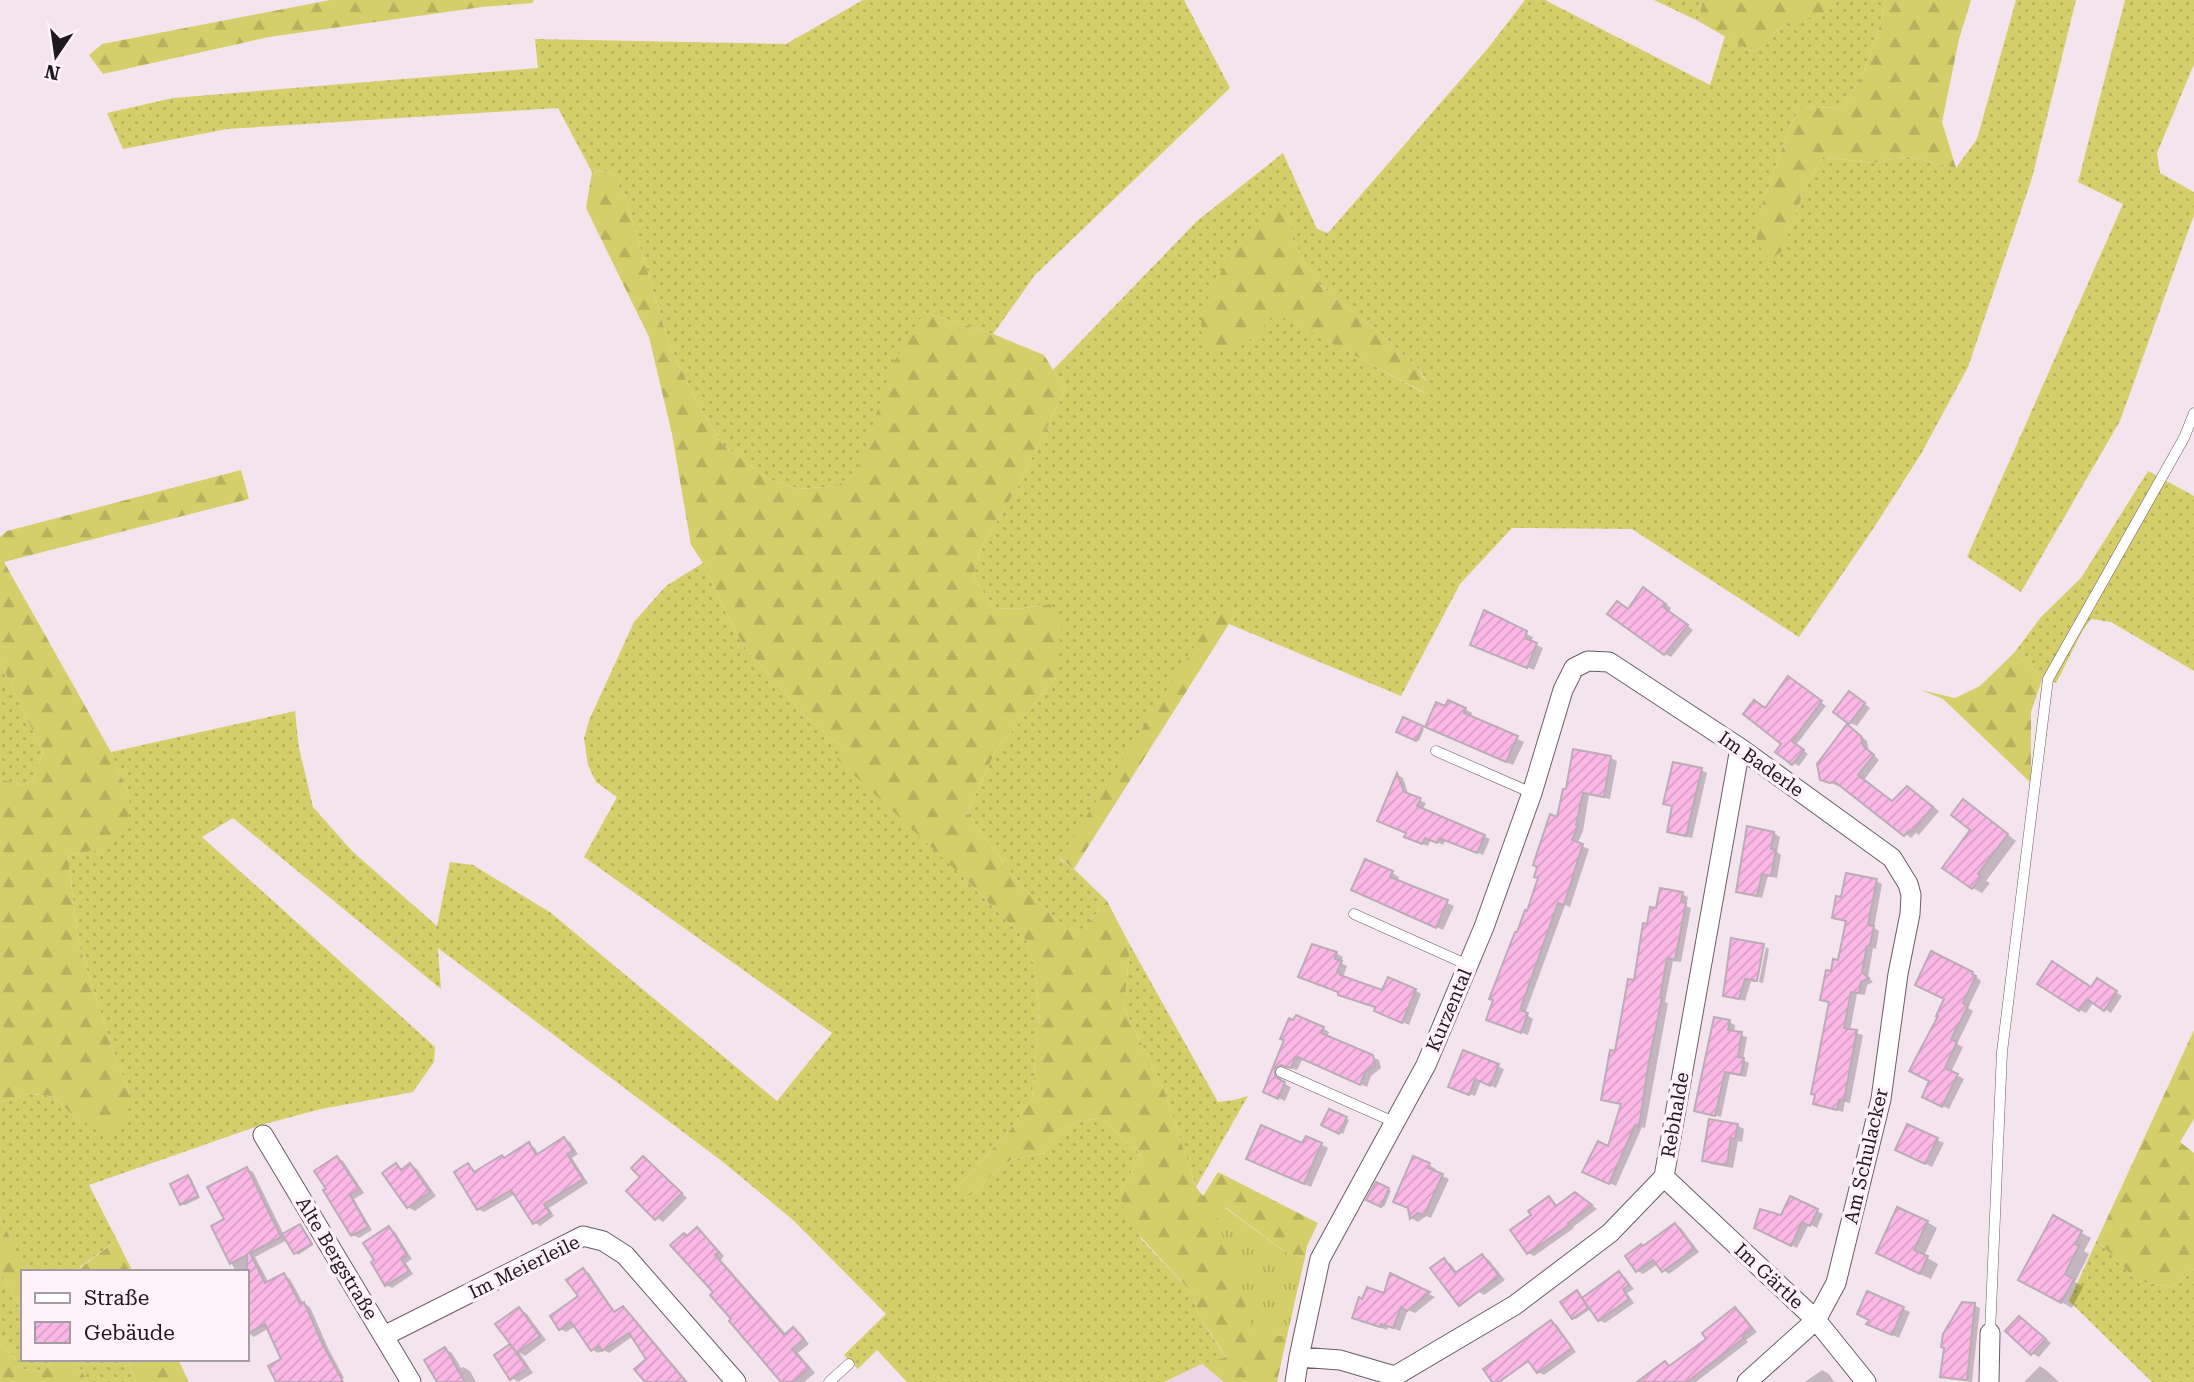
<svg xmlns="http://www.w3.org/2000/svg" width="2194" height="1382" font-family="'Roboto Serif',serif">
  <defs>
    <pattern id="grass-dots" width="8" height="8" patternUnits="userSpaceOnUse" patternTransform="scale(1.75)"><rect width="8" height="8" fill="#d5cf6b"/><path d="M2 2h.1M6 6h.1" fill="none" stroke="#b6b15c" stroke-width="1.8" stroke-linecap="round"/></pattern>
    <pattern id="forest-firs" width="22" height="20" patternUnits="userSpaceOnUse" patternTransform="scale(1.75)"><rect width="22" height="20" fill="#d5cf6b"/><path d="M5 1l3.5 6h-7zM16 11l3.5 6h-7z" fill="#b6b15c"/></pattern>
    <pattern id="park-tufts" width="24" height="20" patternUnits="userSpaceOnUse" patternTransform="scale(1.75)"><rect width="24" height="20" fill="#d5cf6b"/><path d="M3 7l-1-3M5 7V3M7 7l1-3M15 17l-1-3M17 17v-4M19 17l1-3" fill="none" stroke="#b6b15c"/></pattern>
    <pattern id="building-hatch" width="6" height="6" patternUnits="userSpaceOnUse" patternTransform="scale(1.75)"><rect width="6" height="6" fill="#fbb7e6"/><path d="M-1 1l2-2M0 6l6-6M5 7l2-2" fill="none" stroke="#d79dc5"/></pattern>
  </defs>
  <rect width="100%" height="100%" fill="#f4e4ee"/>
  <path fill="#ecd5e4" d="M1202 1364 1224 1382H1165Z"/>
  <path fill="url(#grass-dots)" fill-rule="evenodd" d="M863 0H1184L1230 88 1035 275 993 334 924 312 874 424 860 469 837 486 800 489 768 479 722 444 698 404 670 347 619 177 606 171 592 172 558 108 227 129 123 149 107 113 173 98 538 68 535 39 786 44Z
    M1525 0H1545L1710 85 1725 36 1752 52C1768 43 1770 35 1783 26 1797 14 1824 23 1838 0H1886L1876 40 1863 74 1843 107 1800 108 1790 127 1760 210 1782 250 1807 183 1823 157 1874 163 1895 158 1910 157 1956 168 1977 139 2016 0H2076L2032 178 1968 367 1921 454 1873 529 1799 637 1632 529 1512 528 1460 584 1401 696 1229 624 1235 613 1060 859 1074 869 1107 901C1095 913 1090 925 1076 933L1055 918 1021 886 967 813 995 752 1056 677 1050 604 1016 609 994 608 973 576 981 548 1018 486 1065 390 1053 370 1197 221 1283 153 1317 229 1328 233 1489 47ZM1286 208 1301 258 1320 285 1378 332 1416 366 1426 380 1424 393 1275 312Z
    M1654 0H1703L1698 21Z
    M2125 0H2194V64L2157 153 2160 173 2194 192V215L2120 421 2021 592 1967 557 2123 204 2078 182Z
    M2148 471 2194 496V671L2111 622 2091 619 2083 630 2056 683 2043 677 2014 653 2041 617 2081 578Z
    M703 563 728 617 744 646 803 714 841 746 963 877 1027 941 1036 974 1039 1014 1032 1098 1011 1129 959 1185 973 1194 997 1170 1011 1160 1044 1153 1066 1128 1077 1122 1101 1118 1141 1155 1120 1191 1141 1239 1193 1294 1198 1314 1226 1358 1202 1364 1164 1382H907L877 1350 858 1369 844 1355 886 1314 793 1220 723 1162 438 948 441 989 233 818 202 837 435 1047 434 1062 413 1092 321 1109 261 1125 89 1185 117 1240 80 1267 82 1272H25L0 1217V1102L29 1094 53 1096 80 1122 130 1095 109 1038 78 941 68 855 98 850 130 798 111 752 295 711 299 748 313 807 352 851 437 926 450 862 473 865 551 913 777 1101 832 1033 584 857 617 797 596 782 588 765 584 738 590 718 634 622 666 586Z
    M0 662 43 752 33 780 23 785 0 779Z
    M1130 945 1218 1102 1234 1100 1248 1096 1196 1187 1164 1090 1124 1008Z
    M2097 1240 2137 1281 2171 1287 2194 1270V1382H2152L2069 1301Z
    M0 1271 23 1314V1359H47L50 1365 42 1372 24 1369 0 1342Z
    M74 1359H127L136 1382H88Z"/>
  <path fill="url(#forest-firs)" d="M330 0H534L532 3 482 7 269 37 103 74 89 55 102 44Z
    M1703 0H1838C1824 23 1797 15 1783 26 1770 35 1768 44 1752 52L1698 21Z
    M1886 0H1971L1959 39 1942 122 1956 168 1910 157 1895 158 1874 163 1823 157 1807 183 1782 251 1770 260 1756 242 1760 210 1790 127 1800 108 1843 107 1863 74 1876 40Z
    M606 171 619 177 670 347 698 404 722 444 768 479 800 489 837 486 859 469 892 365 924 312 993 334 1044 355 1065 390 1018 486 981 548 973 576 994 608 1016 609 1050 604 1062 622 1056 677 995 752 967 813 1021 886 1055 918 1075 932C1091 925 1095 913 1107 901L1130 945 1124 1008 1164 1090 1196 1187 1203 1196 1218 1172 1318 1223 1307 1246 1305 1257 1288 1254 1225 1207 1255 1334 1287 1336 1277 1382H1224L1202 1364 1226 1357 1198 1314 1193 1294 1125 1220 1120 1191 1141 1155 1101 1118 1077 1122 1066 1128 1044 1153 1011 1160 997 1170 973 1194H959V1185L1011 1129 1032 1098 1039 1014 1036 974 1027 941 963 877 837 759 841 746 803 714 744 646 728 617 703 563 691 545 672 434 649 337 586 208 592 172Z
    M1277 203 1286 208 1301 258 1320 285 1378 332 1416 366 1429 386 1425 393 1275 313 1256 335 1236 350 1215 349 1203 340C1202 333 1200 325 1202 318 1212 272 1247 237 1277 203Z
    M241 470 249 499 4 562 111 752 130 798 126 828 98 850 68 855 78 941 109 1038 130 1095 127 1121 105 1134 80 1122 53 1096 29 1094 0 1102V779L23 785 33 780 43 752 0 662V537L7 531Z
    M1228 603 1235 613 1229 624 1074 869 1060 858 1217 611Z
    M2014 653 2043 677 2031 712V783L1943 699 1921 690 1955 698 1980 686Z
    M2194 1030V1119L2180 1142 2194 1153V1270L2171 1287 2137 1281 2097 1240Z
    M0 1217 26 1272H23V1314L0 1271Z
    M117 1240 133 1272H82L80 1268Z
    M0 1342 24 1369 42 1372 50 1365 47 1359H74L88 1382H0Z
    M127 1359H178L189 1382H136Z"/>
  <path fill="url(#park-tufts)" d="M1224 1207 1288 1254 1305 1257 1287 1336 1255 1335 1215 1213Z"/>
  <path fill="#0003" d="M1650 593 1671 608 1669 612 1693 630 1671 657 1665 654 1629 610Z
    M1506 624 1533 637 1531 642 1543 648 1534 670 1479 648Z
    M1794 682 1826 706 1796 745 1808 754 1799 766 1793 763 1766 710Z
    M1856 697 1870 708 1857 726 1850 723Z
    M1446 709H1465L1472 713 1470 718 1524 742 1513 765 1434 730Z
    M1404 720 1424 729 1419 741 1398 732Z
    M1854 730 1867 741 1869 751 1879 760 1864 780 1893 803 1908 788 1939 811 1919 835 1916 833 1911 838 1841 785 1838 786 1822 779Z
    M1575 751 1611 758 1617 761 1610 799 1589 795 1583 831 1577 844 1589 849 1570 907 1565 905 1525 1014 1533 1019 1528 1035 1494 1022 1567 791Z
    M1701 770 1707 773 1692 838 1674 834 1669 831 1673 807 1665 803Z
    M1398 775 1403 778 1409 796 1426 803 1422 810 1490 839 1483 855 1446 839 1443 845 1431 839 1428 846 1412 840 1408 833 1379 820Z
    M1973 807 2016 841 1986 881 1990 883 1982 893 1973 888Z
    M1774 833 1780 837 1777 852 1781 855 1777 878 1768 876 1762 898 1744 894 1738 891Z
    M1392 873 1399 877 1397 882 1454 906 1443 930 1360 893Z
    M1876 881 1882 884 1874 928 1879 931 1876 949 1873 948 1868 977 1873 982 1867 985 1865 995 1857 994 1850 1031 1863 1035 1850 1103 1845 1102 1843 1112 1815 1103 1831 1003 1822 999 1832 973 1840 962 1847 922 1834 917 1842 899Z
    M1682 894 1688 897 1686 906 1691 908 1681 962 1673 961 1665 1002 1668 1003 1645 1128 1642 1127 1616 1186 1591 1175 1609 1148 1623 1105 1609 1102 1603 1099 1636 982 1648 926 1657 910Z
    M1762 946 1755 982 1751 981 1745 1001 1725 995Z
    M1766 947 1769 949 1763 983 1759 982Z
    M1336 953 1343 957 1341 963 1347 966 1343 977 1383 992 1415 990 1421 994 1409 1025 1382 1013 1377 1008 1307 980Z
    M1932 953 1972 973 1981 981 1968 1008 1973 1011 1957 1044 1963 1047 1951 1072 1964 1079 1949 1109 1930 1100 1940 1016 1946 999Z
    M2098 980 2122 996 2111 1013 2094 1002 2086 1013 2080 1010Z
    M1729 1022 1735 1025 1734 1033 1747 1037 1743 1060 1749 1063 1746 1077 1730 1074 1721 1117 1696 1110Z
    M1323 1028 1329 1032 1327 1038 1379 1060 1381 1068 1371 1076 1367 1087 1305 1059 1304 1061 1302 1060 1297 1070 1288 1067 1280 1072 1281 1082 1291 1087 1285 1101 1265 1091 1286 1040Z
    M1464 1052 1504 1069 1496 1088 1481 1081 1475 1096 1456 1089Z
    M1330 1111 1349 1120 1343 1134 1323 1124Z
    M1737 1125 1744 1129 1742 1142 1738 1141 1733 1168 1711 1164 1704 1160Z
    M564 1139 570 1142 578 1154 572 1158 588 1183 549 1208 554 1216 540 1226 534 1222 515 1194 484 1212 478 1209 468 1165 477 1173 505 1159 529 1144 535 1148 539 1155Z
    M1937 1140 1944 1143 1932 1167 1904 1153Z
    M1321 1144 1328 1148 1311 1187 1255 1162 1303 1146Z
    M337 1158 343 1161 364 1193 354 1199 372 1230 359 1238 353 1235Z
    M649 1162 687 1198 663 1222 657 1218 642 1177Z
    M396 1165 403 1169 410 1165 417 1169 436 1196 415 1211 408 1207Z
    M1429 1165 1436 1169 1434 1172 1449 1179 1431 1218 1426 1216 1418 1222 1411 1218Z
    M247 1169 253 1172 284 1235 300 1226 313 1245 298 1255 287 1240 255 1257 269 1283 284 1275 290 1279 303 1303 310 1307 328 1348 344 1378 338 1382H278L284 1359 269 1328 254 1337 247 1332V1311L253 1307 247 1294V1272H236L213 1227 226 1220Z
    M188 1177 191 1178 200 1198 185 1205 182 1204Z
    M1377 1184 1391 1191 1384 1207 1369 1199Z
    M1549 1198 1559 1207 1582 1198 1597 1209 1573 1227 1574 1228 1534 1256 1528 1253 1533 1216Z
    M1817 1211 1823 1214 1817 1228 1809 1224 1797 1248 1763 1231 1782 1217Z
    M2054 1218 2091 1238 2084 1251 2089 1254 2075 1282 2083 1287 2072 1308 2021 1280Z
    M1927 1222 1937 1228 1924 1256 1938 1264 1931 1279 1888 1259Z
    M1676 1225 1681 1228 1699 1252 1669 1274 1663 1270 1658 1264 1643 1274 1638 1271 1644 1247Z
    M389 1228 395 1232 412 1259 406 1263 413 1274 392 1288 386 1285Z
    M697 1229 703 1233 724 1256 721 1260 787 1335 794 1329 800 1333 809 1344 798 1353 815 1373 804 1382H784L734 1319 715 1292 688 1237Z
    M1482 1256 1489 1260 1505 1280 1484 1295 1479 1292 1463 1304 1457 1300 1444 1260 1451 1264 1458 1274Z
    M583 1270 589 1273 616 1313 623 1308 629 1312 688 1382H647L649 1360 633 1336 609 1353 604 1350 598 1353 593 1350 576 1326 566 1332 560 1329 580 1297Z
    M1619 1274 1625 1277 1634 1289 1627 1293 1634 1303 1605 1323 1599 1320 1592 1308 1576 1319 1573 1318 1577 1292 1583 1299Z
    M1391 1276 1435 1297 1415 1313 1408 1310 1400 1331 1388 1326 1387 1330 1361 1321 1385 1295Z
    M1868 1293 1910 1312 1899 1338 1875 1327 1870 1320Z
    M1974 1305 1980 1308 1972 1382 1948 1379 1942 1376Z
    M519 1309 526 1313 546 1340 525 1356 519 1352 533 1373 518 1382 512 1378 510 1346 517 1350Z
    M1735 1309 1741 1313 1757 1332 1746 1340 1748 1342 1696 1382H1642L1665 1363 1671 1367 1708 1339Z
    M2020 1318 2051 1343 2039 1357 2032 1353Z
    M1551 1322 1557 1325 1576 1352 1544 1375 1538 1372Z
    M445 1349 452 1353 461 1368 463 1367 470 1371 476 1382H439Z
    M2040 1366 2046 1370 2059 1382H2024Z
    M1822 1370 1829 1374 1834 1382H1805Z"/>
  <path fill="url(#building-hatch)" stroke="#bbacb6" stroke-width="2" d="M1643 587 1666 604 1663 607 1688 625 1664 655 1607 614 1617 601 1628 609Z
    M1484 610 1527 631 1525 638 1537 643 1527 668 1470 645Z
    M1788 676 1822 701 1792 741 1804 750 1792 765 1775 752 1781 744 1743 714 1754 700 1765 708Z
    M1849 691 1865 703 1849 724 1833 712Z
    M1448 700 1466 708 1464 713 1518 736 1506 762 1425 727 1436 702 1445 706Z
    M1403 717 1423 726 1416 741 1396 732Z
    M1847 724 1861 736 1863 746 1874 755 1858 775 1892 801 1907 786 1933 807 1912 832 1909 830 1904 836 1835 782 1830 783 1820 780 1817 764Z
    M1573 749 1611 756 1604 797 1583 793 1576 825 1578 826 1572 840 1583 844 1564 905 1558 903 1520 1010 1528 1013 1521 1033 1486 1020 1493 1000 1489 999 1515 932H1517L1525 910 1527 911 1538 878 1534 877 1537 867 1533 865 1550 814 1557 817 1563 789H1566Z
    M1673 762 1702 768 1686 836 1667 832 1672 806 1663 804Z
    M1397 773 1404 792 1421 798 1417 806 1485 835 1477 853 1439 838 1437 843 1425 838 1422 844 1404 837 1406 833 1377 821Z
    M1963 799 2008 834 1978 874 1981 877 1972 889 1942 868 1970 830 1951 815Z
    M1747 826 1774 832 1771 849 1776 850 1771 876 1762 874 1757 896 1736 892Z
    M1365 859 1393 871 1390 877 1448 900 1436 928 1351 890Z
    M1846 873 1877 879 1868 925 1874 926 1870 946H1867L1862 972 1869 978 1861 982 1859 993 1851 992 1844 1028 1857 1030 1844 1101 1839 1100 1837 1110 1813 1104 1815 1095 1811 1094 1829 1002 1820 1000 1826 970 1831 971 1833 959 1838 960 1846 921 1832 918 1836 896 1841 897Z
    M1660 888 1683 892 1681 902 1686 903 1675 960 1667 958 1660 998H1662L1648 1067 1639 1127 1635 1125 1609 1184 1582 1172 1598 1141 1608 1146 1621 1104 1601 1100 1610 1050 1615 1051 1628 979 1634 980 1643 923 1647 924 1650 907 1656 908Z
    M1731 938 1764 944 1757 981 1745 979 1739 999 1723 996Z
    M1312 944 1337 952 1335 959 1342 961 1337 972 1340 973V975L1382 990 1388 977 1416 989 1402 1023 1374 1011 1375 1007 1338 995V992L1298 977Z
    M1931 951 1973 972 1972 974 1976 976 1963 1003 1968 1006 1951 1039 1957 1042 1945 1068 1958 1074 1942 1107 1922 1097 1929 1081 1909 1071 1938 1016H1936L1944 999 1915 985Z
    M2052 961 2091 987 2097 978 2117 991 2104 1011 2087 999 2079 1011 2037 984Z
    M1296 1015 1324 1027 1321 1033 1373 1055 1375 1065 1365 1072 1360 1085 1298 1057 1297 1059 1295 1058 1291 1068 1281 1065 1275 1068V1077L1285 1082 1278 1099 1263 1092 1284 1040 1280 1039 1289 1018 1293 1020Z
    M1714 1017 1730 1020 1728 1030 1742 1032 1738 1057 1744 1058 1741 1075 1725 1072 1715 1116 1694 1111Z
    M1463 1050 1499 1064 1490 1086 1475 1079 1469 1095 1448 1087Z
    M1329 1109 1347 1117 1339 1134 1321 1125Z
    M1709 1119 1738 1124 1735 1139 1731 1138 1727 1165 1702 1161Z
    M1907 1124 1938 1138 1925 1164 1895 1150Z
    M1261 1125 1302 1143 1306 1136 1322 1143 1304 1184 1246 1159Z
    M564 1137 573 1151 567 1154 583 1179 544 1204 550 1213 533 1224 511 1190 477 1210 454 1172 468 1163 474 1172 502 1155 504 1158 529 1142 536 1155Z
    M337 1156 359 1189 350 1195 368 1227 351 1236 323 1190 326 1189 314 1171Z
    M643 1156 682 1193 655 1220 626 1191 640 1177 631 1168Z
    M1413 1156 1430 1163 1428 1168 1443 1174 1424 1216 1418 1213 1410 1219 1408 1208 1393 1202Z
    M396 1163 401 1170 410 1163 430 1192 407 1208 382 1173Z
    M247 1167 281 1237 250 1253 265 1283 284 1273 300 1304 304 1302 322 1343 343 1382H276L268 1366 281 1359 265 1324 247 1334V1255L230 1264 211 1226 224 1219 207 1187Z
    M188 1175 198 1196 180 1205 170 1184Z
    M1376 1182 1389 1188 1381 1207 1366 1200Z
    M1575 1192 1592 1205 1568 1223 1569 1225 1527 1254 1510 1230 1531 1215 1528 1211 1549 1196 1556 1206Z
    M1790 1196 1818 1209 1810 1226 1802 1222 1791 1246 1754 1228 1760 1209 1781 1215Z
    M1897 1207 1928 1221 1914 1250 1928 1256 1920 1274 1876 1253Z
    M2053 1215 2082 1231 2075 1244 2079 1246 2065 1274 2074 1279 2061 1303 2018 1280Z
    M1675 1223 1694 1249 1662 1272 1653 1260 1636 1272 1625 1256 1641 1244 1643 1246Z
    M300 1224 312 1244 294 1254 282 1234Z
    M389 1226 407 1255 401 1259 409 1271 385 1286 371 1262 374 1260 363 1243Z
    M697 1227 719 1252 715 1255 784 1335 793 1327 804 1339 792 1349 809 1368 793 1382H781L729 1321 731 1319 710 1295 713 1292 670 1245 684 1233 687 1236Z
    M1482 1254 1499 1276 1459 1306 1430 1268 1444 1258 1455 1273Z
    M583 1268 614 1312 623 1306 686 1382H645L634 1369 646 1359 629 1333 602 1351 599 1346 591 1351 571 1322 559 1330 550 1316 578 1296 566 1280Z
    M1619 1271 1629 1285 1623 1289 1629 1299 1598 1321 1582 1298Z
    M1390 1273 1430 1292 1407 1311 1401 1307 1393 1328 1381 1324 1380 1327 1352 1318 1359 1297 1362 1299 1367 1287 1384 1293Z
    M1577 1290 1588 1308 1572 1319 1560 1302Z
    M1867 1291 1904 1307 1892 1335 1866 1324 1869 1320 1857 1314Z
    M1962 1302 1975 1303 1967 1380 1940 1377 1944 1348 1941 1347 1943 1334Z
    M519 1307 540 1336 517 1353 495 1324Z
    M1735 1307 1752 1328 1742 1336 1744 1338 1726 1352 1687 1382H1637L1665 1361 1669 1366 1706 1339 1702 1333Z
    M2019 1316 2046 1339 2031 1355 2005 1331Z
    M1551 1320 1572 1348 1537 1373 1528 1361 1499 1382H1492L1483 1369Z
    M510 1344 527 1368 510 1380 494 1355Z
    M445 1347 465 1382H437L424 1360Z"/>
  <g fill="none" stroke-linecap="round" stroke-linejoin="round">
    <g stroke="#6a5d66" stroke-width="11">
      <path id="lane" d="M1436 751 1532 793
        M1354 914 1468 965
        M1281 1072 1394 1122
        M1990 1333 2002 1052 2048 679 2184 438 2194 413
        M829 1382 849 1364"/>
    </g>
    <g stroke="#6a5d66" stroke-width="21">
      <path id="street" d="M263 1135 411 1382
        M1664 1177 1816 1320 1866 1382
        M384 1336 583 1236 603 1241 625 1255 736 1382
        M1299 1357 1340 1360 1395 1376 1515 1305 1610 1233 1664 1177 1740 748
        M1295 1382 1299 1357 1320 1259 1426 1065 1484 927 1532 793 1563 690 1574 668 1588 661 1609 662 1740 748 1892 858 1908 884 1911 895 1910 914 1898 974 1881 1099 1836 1283 1816 1320 1747 1382
        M1989 1382 1990 1333"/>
    </g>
    <use href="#lane" stroke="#fff" stroke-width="10"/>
    <use href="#street" stroke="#fff" stroke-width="19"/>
  </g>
  <g text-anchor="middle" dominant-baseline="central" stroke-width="7" stroke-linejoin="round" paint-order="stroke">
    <g font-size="19" fill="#1f191d" stroke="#fff2fb">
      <text transform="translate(1761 764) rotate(35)">Im Baderle</text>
      <text transform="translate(1449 1010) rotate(-67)">Kurzental</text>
      <text transform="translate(1675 1115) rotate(-80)">Rebhalde</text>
      <text transform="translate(1866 1156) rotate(-77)">Am Schulacker</text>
      <text transform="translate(337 1258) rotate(59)">Alte Bergstraße</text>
      <text transform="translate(524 1267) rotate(-26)">Im Meierleile</text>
      <text transform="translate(1769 1276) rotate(43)">Im Gärtle</text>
    </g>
  </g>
  <rect x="21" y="1270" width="228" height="91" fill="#fff2fb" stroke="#a59ba2" stroke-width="2"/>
  <rect x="35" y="1293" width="35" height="10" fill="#ffffff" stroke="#a59ba2" stroke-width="2"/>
  <text x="84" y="1305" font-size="21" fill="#1f191d">Straße</text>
  <rect x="35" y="1322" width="35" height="21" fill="url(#building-hatch)" stroke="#a59ba2" stroke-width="2"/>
  <text x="84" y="1340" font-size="21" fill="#1f191d">Gebäude</text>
  <g transform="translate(56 56) rotate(193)" stroke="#fff2fb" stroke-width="5" paint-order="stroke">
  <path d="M0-5L12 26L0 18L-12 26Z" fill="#1f191d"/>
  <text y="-10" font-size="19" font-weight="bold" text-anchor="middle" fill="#1f191d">N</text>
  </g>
</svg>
